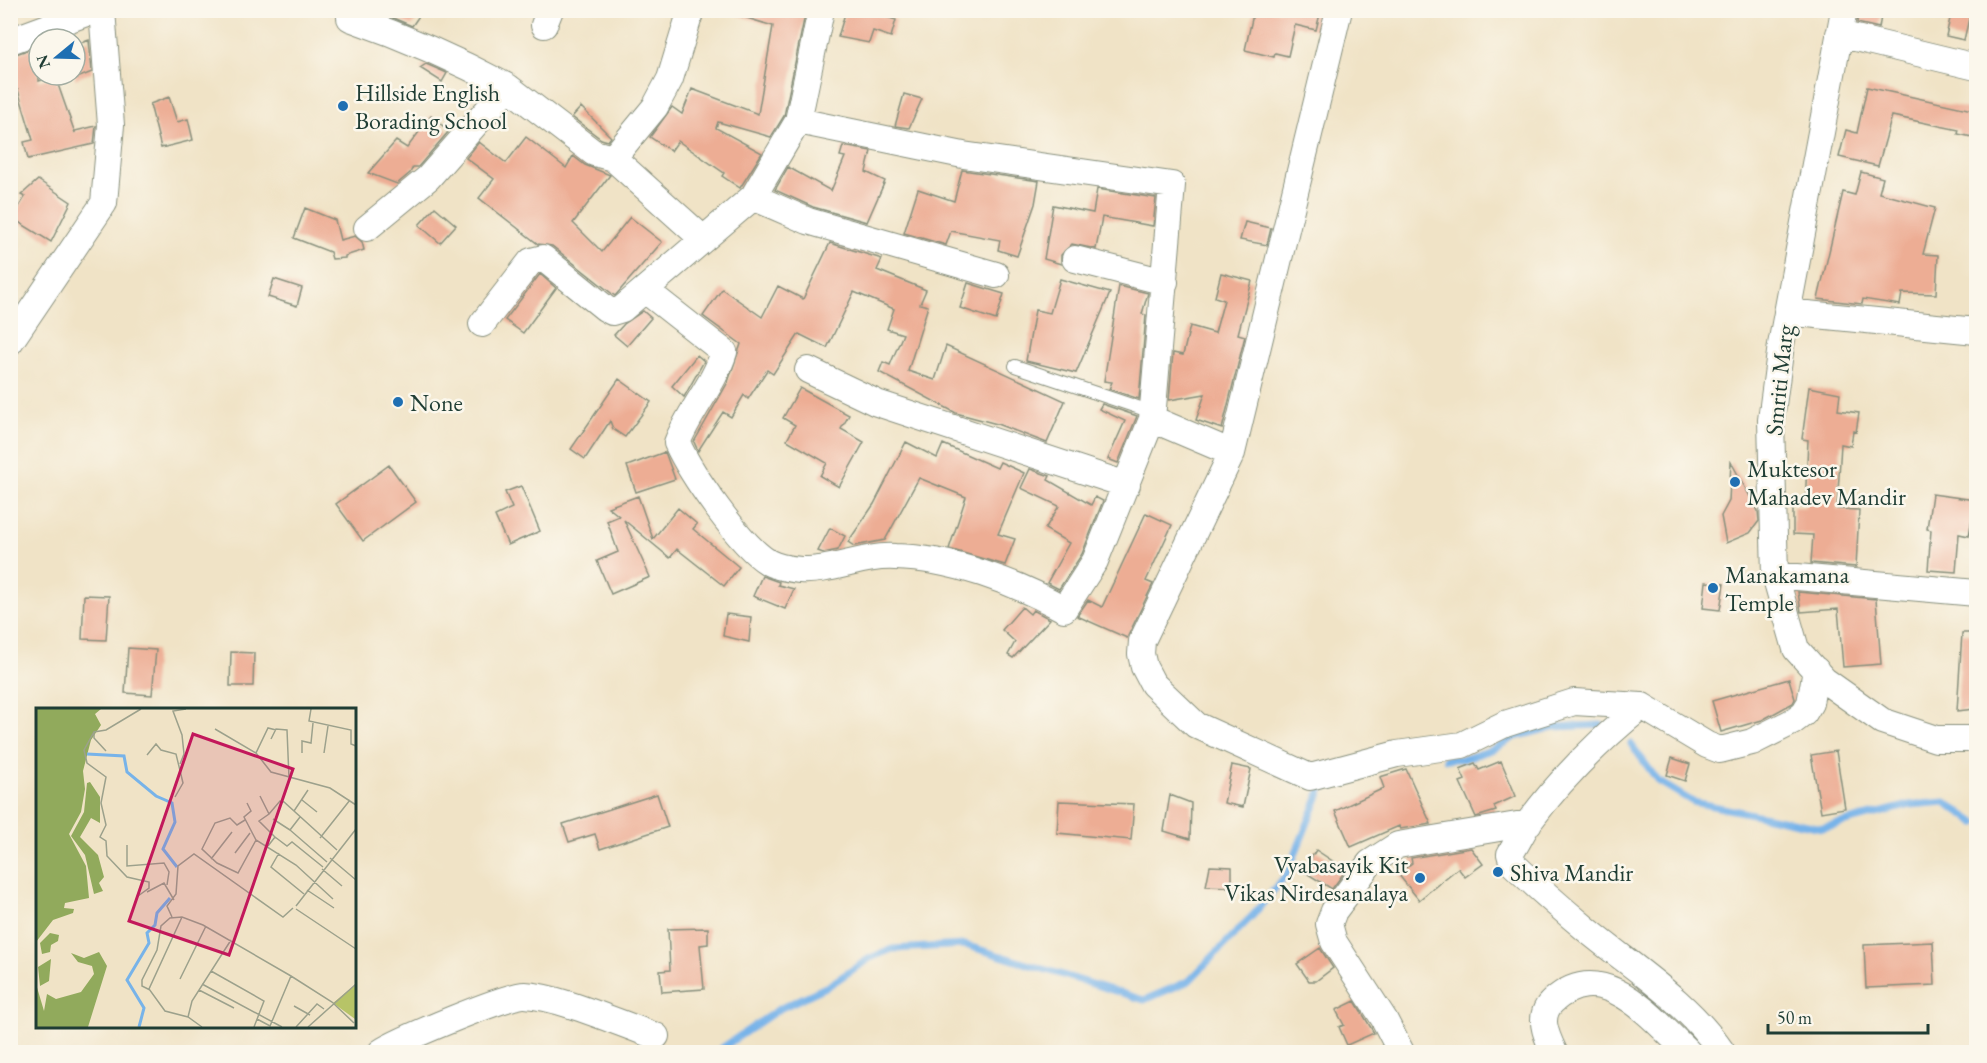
<svg xmlns="http://www.w3.org/2000/svg" width="1987" height="1063" font-family="'EB Garamond',serif">
  <rect width="100%" height="100%" fill="#fbf7ec"/>
  <filter id="ink" filterUnits="userSpaceOnUse"><feTurbulence type="fractalNoise" baseFrequency=".0167" numOctaves="2"/><feDisplacementMap in="SourceGraphic" scale="12" xChannelSelector="R" yChannelSelector="G"/><feConvolveMatrix kernelMatrix="1 2 1 2 8 2 1 2 1" color-interpolation-filters="sRGB"/></filter>
  <filter id="wash" filterUnits="userSpaceOnUse"><feTurbulence type="fractalNoise" baseFrequency=".008" numOctaves="4" result="noise"/><feDisplacementMap in="SourceGraphic" scale="24" xChannelSelector="R" yChannelSelector="G"/><feGaussianBlur stdDeviation="1.35" result="paint"/><feColorMatrix in="noise" values="0 0 0 0 0 0 0 0 0 0 0 0 0 0 0 0 0 1.4 0 .05"/><feComposite in="paint" operator="in"/></filter>
  <g filter="url(#wash)">
    <rect width="100%" height="100%" fill="#f0e3c6"/>
    <g fill="none" stroke-linecap="round" stroke-linejoin="round">
      <path stroke="#77b3e9" stroke-width="7" d="M1631 744 1658 781 1693 802 1822 828 1910 805 1945 802 1976 823
        M1446 759H1464L1494 749 1515 737 1553 727 1601 725
        M723 1052 722 1048 779 1009 828 986 870 958 892 949 965 945 1144 1000 1189 981 1254 914 1287 874 1322 788 1334 783"/>
    </g>
    <g id="blocks">
      <path fill="#edad94" d="M374 10H423L412 26Z
        M738 10H806L784 116 771 137 718 122 716 128 762 153 740 188 722 176 724 173 678 141 671 151 650 137 672 107 682 114 692 89 758 114 773 26 737 15Z
        M846 10H864L896 20 891 37 873 31 869 43 838 37Z
        M1254 10H1321L1316 30 1295 25 1288 56 1275 53 1274 57 1245 50Z
        M1859 10H1882L1879 28 1857 23Z
        M1952 10H1971L1964 40 1946 36Z
        M89 40 92 72 75 79V45Z
        M39 46V81L55 76 75 133V131L96 126 94 144 28 159 24 142 33 140 18 90 10 93V56Z
        M426 64 447 73 442 82 420 68Z
        M1867 87 1977 111V138L1958 134 1959 130 1892 116 1878 166 1839 157 1846 130 1857 133Z
        M904 94 922 99 909 128 895 126Z
        M169 97 177 122 188 119 193 140 161 148 150 104Z
        M581 107 611 137 608 141 601 139 572 117Z
        M431 116 449 131 418 167H413L410 173 397 184 368 173 396 141 407 148Z
        M526 137 566 168 573 156 585 165 610 175 573 223 602 252 630 217 662 242 615 296 552 246 538 244 479 198 494 179 466 158 479 142 506 163Z
        M843 146 871 151 866 172 885 181 867 222 813 207 775 190 788 167 831 191 845 157 840 156Z
        M962 170 1039 181 1035 204 1017 256 998 250 1000 240 951 231 946 245 904 233 918 189 954 201Z
        M1861 172 1883 178 1879 193 1935 208 1923 254 1938 255 1936 294 1902 293 1900 305 1863 299 1862 304 1818 299 1843 192 1855 195Z
        M38 180 71 202 51 242 12 218 25 197 21 195Z
        M1097 189 1156 198 1153 226 1102 217 1096 249 1072 244 1061 255V264L1044 259 1053 205 1093 213Z
        M435 207 456 225 440 243 419 225Z
        M305 208 335 220 340 240 355 236 362 242 364 250 345 256V258L332 259 330 252 294 238Z
        M1245 222 1271 228 1267 245 1240 240Z
        M830 243 882 259 877 270 926 290 920 304 928 306 908 371 935 380 946 346 1065 401 1047 443 997 424 956 413 879 372 883 362 890 365 903 334 887 329 894 309 854 292 827 348 799 334 773 374 767 370 748 399 744 395 731 417 723 412 698 451 694 442 728 382 741 344 703 316 722 289 762 317 778 286 803 299Z
        M1221 273 1252 281 1238 334 1245 336 1222 429 1196 420 1205 394 1169 400 1173 353 1183 355 1190 326 1215 333 1224 300 1215 297Z
        M540 274 556 288 523 333 505 320Z
        M274 279 302 288 297 306 268 297Z
        M1060 279 1110 293 1076 373 1026 361 1035 310 1050 313Z
        M968 283 1004 294 996 320 960 308Z
        M1119 286 1148 293 1142 314 1146 315 1139 399 1109 389 1112 382 1104 381Z
        M643 311 651 318 627 346 614 335 624 324Z
        M697 355 704 361 684 397 672 386Z
        M619 379 651 402 625 437 613 429 610 421 585 459 571 449Z
        M1809 387 1840 393 1838 410 1859 413 1856 432 1853 431 1851 446 1841 444 1837 509 1859 510 1856 567 1811 563 1813 535 1793 534V507H1805L1808 440 1802 439Z
        M800 388 849 415 841 429 864 442 839 487 820 476 827 463 787 440 795 425 783 418Z
        M1102 404 1137 416 1118 463 1108 459 1125 421 1099 409Z
        M906 442 937 458 943 444 997 468 1000 462 1024 473 998 534 1015 539 1005 565 949 549 966 497 919 478 885 540 854 546 848 542 874 504Z
        M665 452 675 479 636 492 627 466Z
        M1731 462 1758 511 1759 521 1750 533 1726 543 1721 516 1729 501Z
        M389 465 416 502 363 541 336 504Z
        M1030 469 1050 476 1048 480 1091 505 1095 497 1103 501 1082 554 1059 589 1047 583 1069 543 1045 529 1059 506 1021 488Z
        M521 486 540 531 508 545 495 516 512 508 505 492Z
        M1932 494 1975 500 1969 536 1959 534 1956 572 1928 570 1931 530 1927 529Z
        M638 496 653 539 678 508 697 524 693 529 739 567 724 586 677 549 670 558 624 520 650 577 611 594 597 561 618 552 607 521 619 516 608 507Z
        M1146 513 1172 525 1146 581 1153 584 1127 638 1077 616 1088 600 1102 607Z
        M830 528 845 536 838 550 823 553 818 551Z
        M762 576 779 582 778 585 794 589 785 609 753 596Z
        M1706 582 1724 584 1720 610 1703 608Z
        M1798 592 1876 599 1881 664 1843 667 1838 609 1801 612Z
        M84 595 109 596 106 640 82 639Z
        M1022 607 1030 614 1033 610 1050 619 1013 658 1008 655 1015 642 1002 630Z
        M726 614 751 617 749 642 723 636Z
        M1962 633H1976L1975 709 1957 711Z
        M128 648 156 650 152 695 125 693Z
        M231 652 254 653 253 686H230Z
        M1789 679 1795 699 1793 703 1762 720 1721 732 1712 701Z
        M1836 751 1845 808 1821 812 1811 755Z
        M1672 758 1690 764 1685 781 1667 775Z
        M1501 761 1516 796 1494 806 1496 811 1476 817 1460 782 1465 780 1460 769 1475 763 1479 770Z
        M1232 765 1251 769 1243 807 1224 803Z
        M1406 769 1431 824 1400 829 1399 826 1351 847 1335 811 1384 788 1380 777Z
        M657 794 668 827 600 849 595 834 569 842 563 824Z
        M1170 795 1191 803 1190 839 1164 831Z
        M1059 801 1134 804 1131 840 1057 833Z
        M1471 848 1483 864 1465 877 1458 868 1419 900 1398 874 1412 863 1411 858Z
        M1316 850 1346 870 1332 889 1303 871Z
        M1210 866 1232 867V887L1206 886Z
        M708 928V944L700 945 704 989 662 992 660 971 670 970 668 929Z
        M1933 942 1935 985 1866 988 1864 945Z
        M1320 948 1333 968 1316 981H1309L1297 964Z
        M1355 1001 1374 1033 1347 1045 1339 1027 1344 1025 1336 1010Z"/>
    </g>
  </g>
  <g filter="url(#ink)">
    <use href="#blocks" fill-opacity="0" stroke="#88907d" stroke-width="1.5"/>
    <g fill="none" stroke-linecap="round" stroke-linejoin="round">
      <g stroke="#88907d" stroke-width="14">
        <path id="lane" d="M1015 366 1152 412"/>
      </g>
      <g stroke="#88907d" stroke-width="28">
        <path id="street" d="M350 10V18C405 37 457 60 508 87
          M1339 10 1232 453 1142 641 1141 654 1144 667 1153 684 1196 725 1310 777 1397 754 1462 745 1505 724 1574 702 1642 706 1707 745 1720 750 1752 742 1792 722 1804 713 1810 703 1816 670
          M1844 10 1781 345 1771 420 1775 575 1796 649 1824 680 1882 721 1936 739H1976
          M544 25 550 10
          M1839 34 1976 67
          M10 41 94 10
          M613 158 703 239
          M753 197 808 221 996 275
          M367 228 428 178 508 87 594 153 613 158 655 107 670 79 691 10
          M1075 259 1165 282
          M645 290 724 352C714 385 689 411 677 443 691 474 740 545 768 562 776 567 791 569 800 570 831 572 863 555 895 557 950 558 1016 582 1064 609L1095 561 1152 419 1172 185 963 155 798 121
          M1787 312 1976 331
          M482 324 531 261 543 258 605 308 612 312 622 309 753 197 798 121 821 10
          M10 342 104 203 111 125 102 10
          M808 370 877 403 1127 485
          M1152 419 1232 453
          M1775 575 1976 593
          M1642 706C1601 739 1560 780 1529 822 1522 832 1517 844 1510 854L1513 864C1536 886 1561 908 1586 929 1633 968 1687 1001 1722 1052
          M381 1052C397 1041 508 994 525 995 561 997 620 1024 656 1036
          M1401 1052 1384 1019 1334 942 1329 924 1334 911 1370 863 1398 845 1529 823
          M1554 1052C1547 1037 1536 1016 1553 1001 1604 955 1653 1020 1688 1052"/>
      </g>
      <use href="#lane" stroke="#fff" stroke-width="12"/>
      <use href="#street" stroke="#fff" stroke-width="26"/>
    </g>
  </g>
  <g fill="#1f6fb2" stroke="#fbf7ec" stroke-width="2">
    <circle cx="343" cy="106" r="6"/>
    <circle cx="398" cy="402" r="6"/>
    <circle cx="1735" cy="482" r="6"/>
    <circle cx="1713" cy="588" r="6"/>
    <circle cx="1498" cy="872" r="6"/>
    <circle cx="1420" cy="878" r="6"/>
  </g>
  <g text-anchor="middle" dominant-baseline="central" stroke-width="5" stroke-linejoin="round" paint-order="stroke">
    <g font-size="24" fill="#1f3d34" stroke="#fbf7ec" text-anchor="start">
      <text x="355" y="92">Hillside English<tspan x="355" dy="28">Borading School</tspan></text>
      <text x="410" y="402">None</text>
      <text x="1747" y="468">Muktesor<tspan x="1747" dy="28">Mahadev Mandir</tspan></text>
      <text x="1725" y="574">Manakamana<tspan x="1725" dy="28">Temple</tspan></text>
      <text x="1408" y="864" text-anchor="end">Vyabasayik Kit<tspan x="1408" dy="28">Vikas Nirdesanalaya</tspan></text>
      <text x="1510" y="872">Shiva Mandir</text>
    </g>
    <g font-size="24" fill="#1f3d34" stroke="#fbf7ec">
      <text transform="translate(1779 380) rotate(-84)">Smriti Marg</text>
    </g>
  </g>
  <g transform="translate(36 708)">
    <rect width="320" height="320" fill="#f0e3c6"/>
    <path d="M319 277 320 310 319 311 297 295Z" fill="#b7c467"/>
    <path d="M0 1H65L59 6 65 17 55 32 47 63 49 81 45 104 33 126 50 158 53 190 29 195 28 200 38 201 37 205 17 212 0 234ZM54 74 64 89V115L55 110 44 129 62 147 68 169 63 175 67 183 58 186 49 147 35 128 48 104 51 75ZM14 225 23 227 22 233 15 237 14 244 6 246 4 235ZM63 244 71 258 52 319H0V276L8 303 11 286 20 291 45 284 58 266 56 258 42 254 35 245 48 250ZM15 251 13 273 4 278 2 259Z" fill="#91aa5c"/>
    <path fill="none" stroke="#77b3e9" stroke-width="3" d="M51 46 88 48 91 64 120 88 136 95 139 114 127 141 141 159M103 319 108 300 91 272 113 235 111 225 119 217 121 205 134 190"/>
    <path fill="none" stroke="#9ca18c" stroke-width="1.5" d="M275 1 273 13 315 22V36L320 38M179 21 220 45M240 22 232 20 220 45 235 64 294 80 320 97M58 24V30L70 43M235 31 240 21 251 22 253 70M266 45V33L275 35 277 15M288 45 292 18M111 47 120 36 125 42 140 46 147 75 139 89M144 56 148 46 146 27 137 3 150 1M224 88 233 106 223 113 239 129 232 138M266 92 281 104M211 95 215 103 208 109 220 132 260 157 297 191M258 103 272 82M233 106 244 93 248 94 301 142M264 109 254 122 291 154M237 111 254 122M209 112 201 117 194 110 179 115 166 141 181 155 202 165 220 132M239 129 251 138 256 134 287 159M284 130 314 92M91 137V158L128 155 133 164 131 177M199 145 214 125M243 145 235 159 268 186M294 150 320 172M175 151 196 124M286 161 306 178M271 182 298 200M111 184 128 175 138 192M102 188 113 180V174L91 169 71 148 70 133 64 129 70 117 65 95 70 69 51 55 48 42 58 24 70 22 105 1M260 198 320 121M260 201 320 241M136 209 131 198 140 186 142 158 158 146 247 209 257 200M146 209 113 281 129 303 152 309 166 319M175 263 228 293 218 319M144 271 170 218M166 276 246 319M114 282 106 278V272L121 242 125 218 134 210 146 209 167 217 255 268 296 294 318 315M163 282 198 300M258 298 274 307M152 309 156 293 195 232M221 311 234 318 255 268M260 319 281 296 288 301M272 319 320 276"/>
    <path fill="#c2185b" fill-opacity="0.15" stroke="#c2185b" stroke-width="3" d="M157 26 257 61 193 247 93 213Z"/>
    <rect width="320" height="320" fill="none" stroke="#1f3d34" stroke-width="3"/>
  </g>
  <rect width="1987" height="1063" fill="none" stroke="#fbf7ec" stroke-width="36"/>
  <g transform="translate(57 57) rotate(251)"><circle r="28" fill="#fbf7ec" stroke="#a3ada2" stroke-width="1.5"/>
  <path d="M0-4.5L10 22L0 15L-10 22Z" fill="#1f6fb2"/>
  <text y="-9" font-size="16" font-weight="bold" text-anchor="middle" fill="#1f3d34">N</text>
  </g>
  <path d="M1768 1024v9h160v-9" fill="none" stroke="#1f3d34" stroke-width="3"/>
  <text x="1777" y="1024" font-size="18" fill="#1f3d34" stroke="#fbf7ec" stroke-width="4.5" paint-order="stroke">50 m</text>
</svg>
